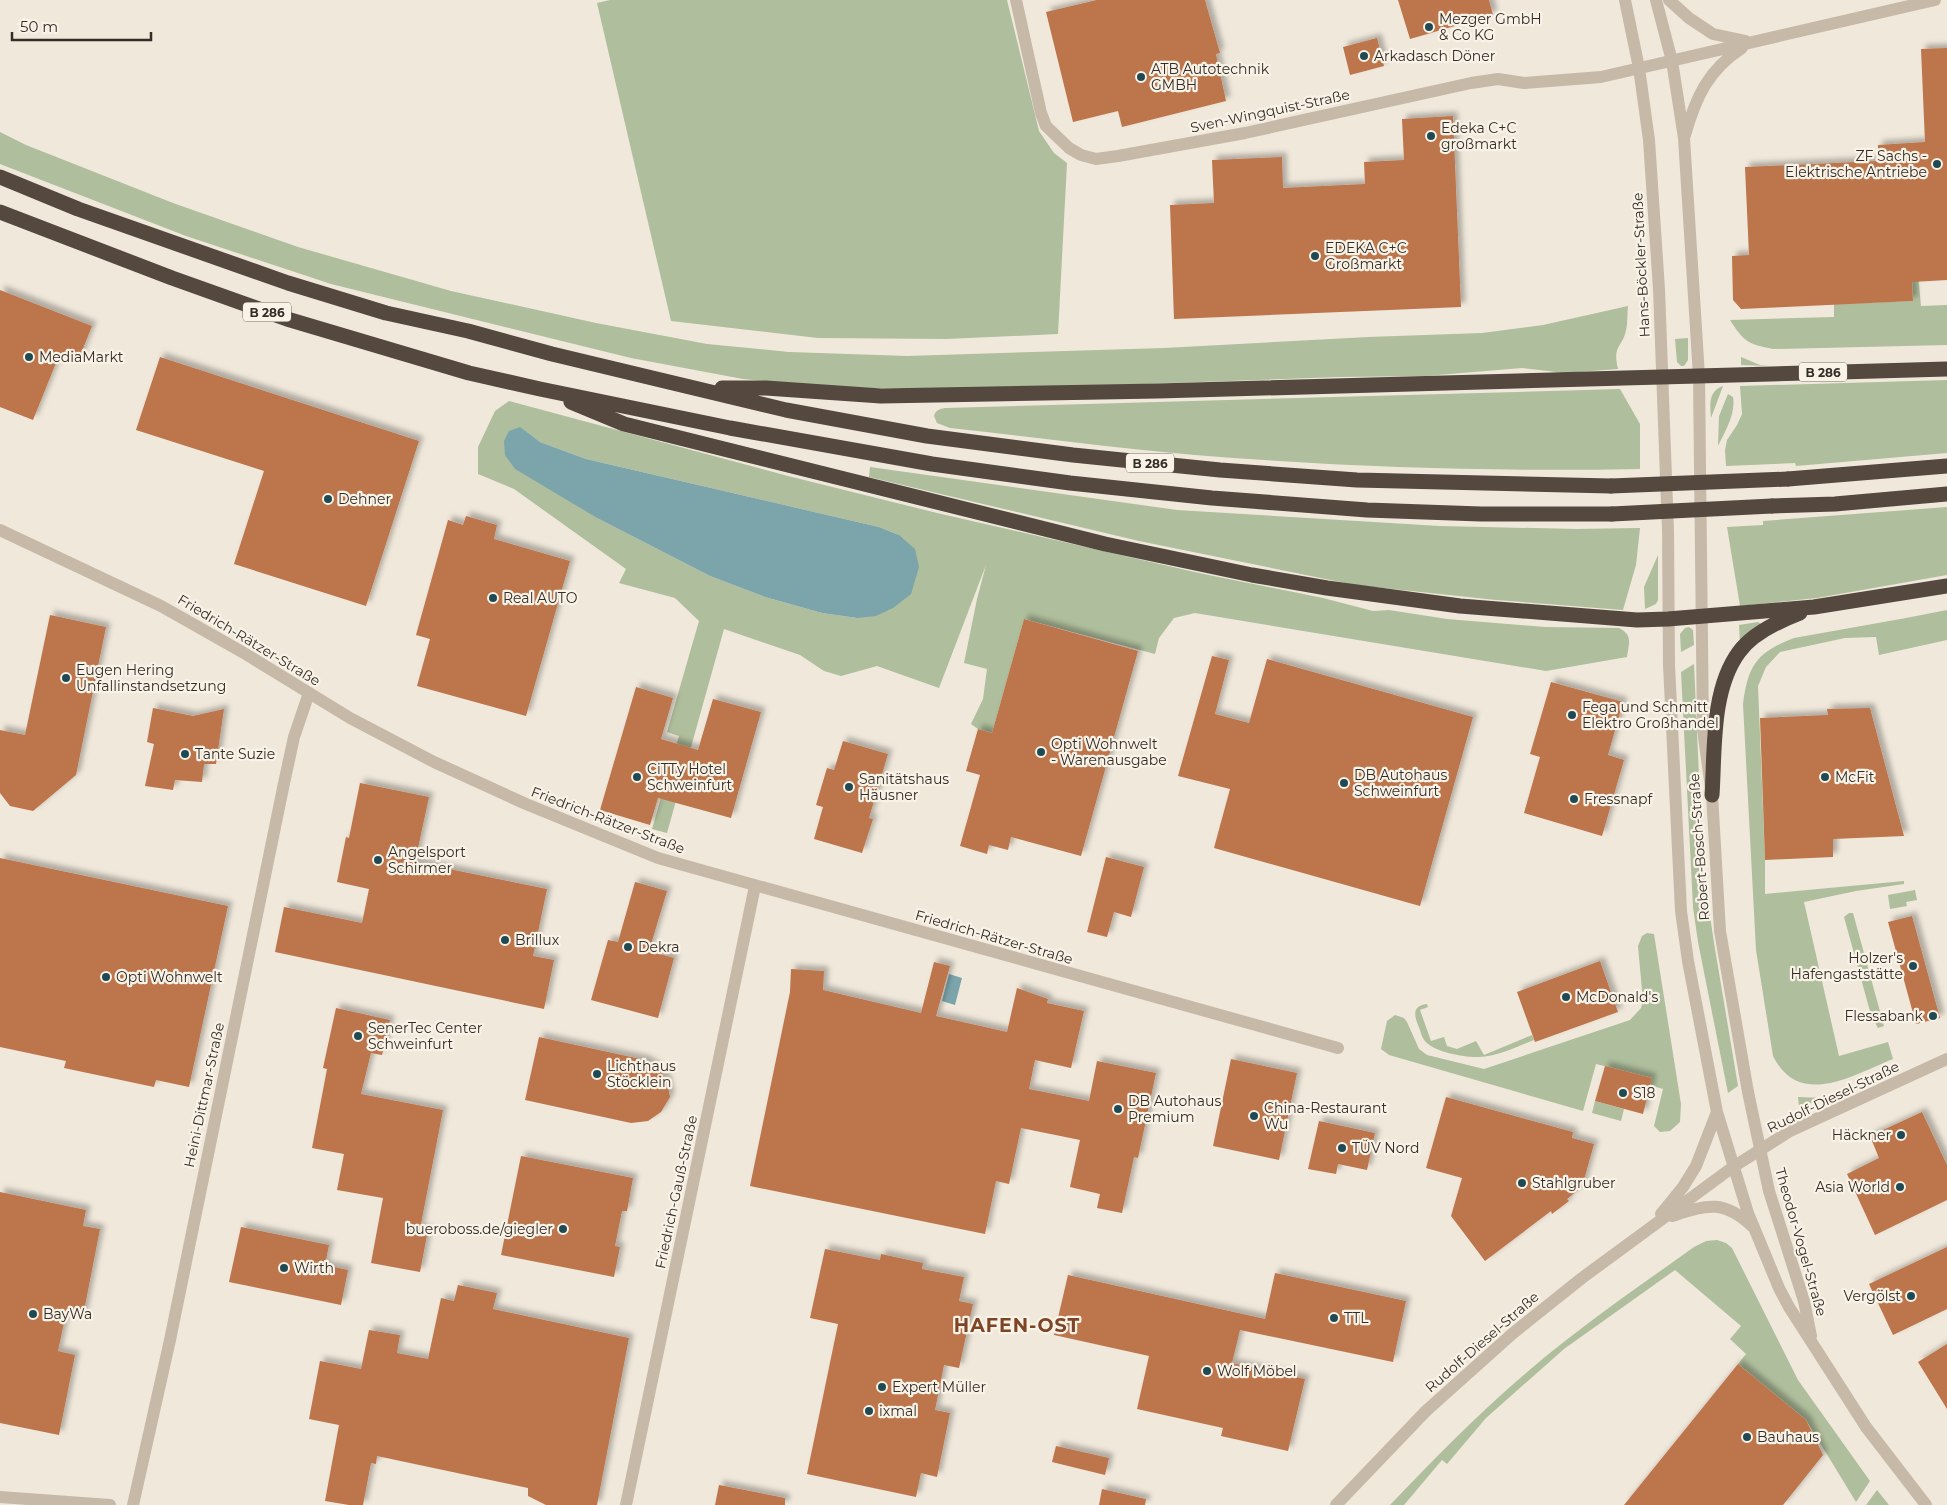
<svg xmlns="http://www.w3.org/2000/svg" width="1947" height="1505" font-family="Montserrat,sans-serif">
  <defs>
    <filter id="shadow"><feDropShadow dx="4.5" dy="-4.5" stdDeviation="2.5" flood-color="#0004"/></filter>
  </defs>
  <rect width="100%" height="100%" fill="#f0e8db"/>
  <path fill="#afbe9c" fill-rule="evenodd" d="M610 0H1007L1039 131 1054 153 1067 163 1058 334 947 339 818 338 671 321 597 3Z
    M0 132 26 145 173 203 298 247 451 291 596 323 707 344 789 352 907 356 1164 348 1368 337 1482 333 1543 325 1628 306C1627 313 1628 323 1626 330 1623 347 1612 345 1618 369L1565 373 1522 368 1426 376 1339 377 1004 389 834 388 743 379 631 358 331 284 186 236 0 164Z
    M1906 143 1921 306 1947 305V345L1773 349C1748 344 1744 342 1730 320L1834 317V304L1913 301Z
    M1688 338V360L1684 366H1681L1677 362 1675 339Z
    M1741 357 1760 365 1769 366 1741 365Z
    M1947 380V453L1796 466 1795 463 1726 466 1725 450 1727 440 1737 425 1742 414 1740 386Z
    M1723 386 1711 418C1710 405 1708 391 1723 386Z
    M1620 389 1640 424V469C1491 472 1343 467 1195 455 1113 448 1032 437 950 428L937 423 934 416C936 410 939 409 945 408Z
    M1728 394 1733 397C1736 414 1725 431 1718 446L1719 416Z
    M509 401 788 476 937 513 1199 573 1323 598 1373 611 1389 610 1447 619 1545 627 1619 628C1633 635 1629 643 1627 657L1546 671 1195 613 1174 618 1159 638 1155 654 1024 619 992 733 978 729 971 724 983 699 987 669 964 663 977 599 986 565 939 688 877 666 841 676 824 671 800 655 724 629 667 833 652 829 679 736 667 732 699 621 675 598 619 583 626 569 514 489 478 474V447L495 411ZM527 433 540 442 586 459 879 527 899 535 857 618 822 613 765 597 710 576 599 519Z
    M870 467 1177 510 1440 526 1576 529 1640 528 1636 565 1623 610 1496 600 1355 585 1139 541 869 477Z
    M1947 507V575L1817 598 1740 606 1727 527 1763 525V521Z
    M1658 555V600L1656 604 1645 609 1644 587Z
    M1947 610V640L1879 655 1876 637 1845 638 1780 652 1766 667 1758 686 1765 860V894L1904 881V884L1856 891 1804 902 1839 1056 1888 1042 1893 1059C1853 1075 1800 1109 1773 1056L1756 950 1743 704C1748 665 1757 652 1794 638L1906 618Z
    M1758 622 1761 624 1740 644 1739 625Z
    M1689 627 1693 630 1694 645 1681 652 1680 634 1685 628Z
    M1694 664 1703 868 1714 943 1738 1086 1728 1093 1698 942 1693 907 1681 672Z
    M1915 890 1917 900 1906 902 1907 906 1890 909 1888 895Z
    M1849 913H1853L1884 1026 1878 1028 1871 1015 1844 917Z
    M1647 933 1654 934 1681 1104 1680 1122 1670 1131 1660 1132 1654 1126 1663 1089 1650 1085 1652 1078 1596 1064 1583 1111 1389 1055 1381 1049 1387 1021 1395 1015 1404 1018 1407 1022 1419 1049 1427 1055 1484 1069 1630 1020 1641 1008 1643 1001 1638 946 1642 936Z
    M1427 1004 1428 1007 1420 1010 1431 1041 1444 1037 1447 1046 1457 1049 1476 1041 1484 1055 1532 1035 1534 1040C1516 1047 1498 1056 1479 1057 1466 1058 1436 1052 1427 1043 1423 1040 1421 1034 1420 1030 1415 1018 1410 1006 1427 1004Z
    M1798 1097 1825 1098 1799 1107Z
    M1595 1101 1624 1109 1621 1121 1592 1113Z
    M1717 1240 1726 1243 1732 1248 1798 1380 1870 1481 1856 1502 1806 1420 1738 1364 1746 1354 1730 1339 1741 1326 1675 1270 1564 1349 1486 1418 1447 1464 1442 1460 1404 1505H1390C1445 1447 1502 1390 1565 1341 1607 1308 1651 1278 1694 1247L1706 1241Z
    M1877 1490 1889 1505H1866Z"/>
  <path fill="#7ca4ab" d="M520 427 540 442 586 459 879 527 899 535 915 549 919 567 911 594 893 608 876 616 857 618 822 613 765 597 710 576 599 519 515 469 505 455 504 441 509 431Z
    M949 974 962 978 955 1005 942 1001Z"/>
  <path fill="#bd744b" filter="url(#shadow)" d="M1097 0H1205L1220 53 1216 54 1226 101 1122 127 1118 111 1073 122 1046 12Z
    M1398 0H1489L1493 15 1410 39Z
    M1377 38 1384 66 1350 75 1343 47Z
    M1947 48V280L1912 282 1913 301 1741 309 1733 300 1732 256 1749 255 1745 167 1878 161V145L1925 142 1921 49Z
    M1453 116 1461 307 1174 319 1170 205 1214 203 1212 160 1282 157 1283 188 1365 184 1364 162 1404 160 1402 119Z
    M0 290 92 326 78 361 60 353 33 420 0 407Z
    M160 357 419 441 366 606 234 564 264 471 136 430Z
    M466 516 497 525 494 539 570 561 526 716 417 686 430 639 416 635 448 520 463 525Z
    M50 615 106 627 76 775 33 811 10 806 0 793V730L25 735Z
    M1024 619 1138 651 1081 856 1011 837 1008 850 989 845 987 854 960 846 980 775 966 771 978 729 992 733Z
    M1212 656 1229 660 1215 714 1249 723 1267 659 1473 717 1420 906 1214 848 1230 789 1178 776Z
    M1551 682 1623 702 1608 755 1624 760 1602 836 1524 813 1540 757 1530 754Z
    M636 687 673 698 661 739 698 750 713 699 761 712 731 818 658 798 650 825 600 810Z
    M153 708 193 716 224 709 216 764H204L202 782 175 780 173 790 145 786 154 744 147 742Z
    M1870 708 1904 836 1833 839V857L1765 860 1760 718 1828 715 1827 709Z
    M843 741 888 754 869 818 873 819 862 853 814 839 823 807 816 805 827 768 834 770Z
    M360 783 429 797 415 862 547 889 533 956 554 960 544 1009 275 952 284 907 362 923 369 889 337 882 346 837 349 838Z
    M1106 857 1144 867 1131 917 1114 912 1107 937 1087 932Z
    M0 858 228 906 189 1087 156 1080 154 1087 64 1068 66 1061 0 1047Z
    M635 882 667 891 649 951 674 958 658 1018 591 1000 608 940 618 942Z
    M1912 916 1940 1018 1916 1024 1888 922Z
    M1600 961 1618 1012 1535 1042 1517 992Z
    M934 962 950 966 936 1016 1007 1032 1017 988 1048 999 1047 1003 1084 1011 1071 1068 1035 1060 1029 1089 1089 1101 1097 1061 1156 1073 1138 1158 1134 1157 1122 1213 1097 1208 1100 1194 1070 1187 1080 1140 1021 1128 1009 1184 996 1181 985 1234 750 1186 790 992 791 969 824 971 823 990 921 1013Z
    M336 1008 390 1020 382 1055 371 1053 361 1094 443 1110 420 1229 428 1230 420 1272 371 1263 383 1198 337 1190 344 1154 312 1148 327 1069 323 1068Z
    M539 1037 645 1060 658 1068 667 1081 670 1097 661 1112 648 1121 631 1123 525 1100Z
    M1231 1059 1297 1073 1279 1160 1213 1146Z
    M1605 1066 1652 1078 1643 1114 1595 1101Z
    M1446 1097 1573 1132 1572 1138 1594 1144 1582 1187 1567 1199 1569 1201 1552 1214 1551 1211 1485 1261 1451 1216 1462 1178 1426 1168Z
    M1922 1112 1947 1165V1200L1875 1235 1847 1174 1879 1158 1870 1136Z
    M1319 1121 1375 1133 1367 1170 1338 1164 1336 1174 1308 1169Z
    M521 1156 633 1178 627 1211H622L615 1246 620 1247 614 1277 501 1255Z
    M0 1192 86 1210 83 1226 100 1229 83 1316 66 1313 58 1351 75 1355 59 1435 0 1423Z
    M241 1227 329 1245 325 1265 348 1270 341 1305 229 1282Z
    M1947 1247V1309L1893 1335 1869 1284Z
    M825 1249 880 1260 881 1254 923 1263 922 1269 964 1277 959 1301 973 1304 959 1368 944 1365 935 1410 950 1413 937 1477 921 1473 916 1497 807 1474 838 1324 810 1318Z
    M1275 1273 1406 1301 1393 1362 1240 1330 1232 1363 1305 1379 1288 1451 1221 1436 1223 1428 1137 1409 1149 1356 1054 1335 1068 1275 1265 1319Z
    M458 1285 497 1293 493 1309 629 1338 597 1505H546L528 1496V1488L377 1456 376 1464 371 1463 363 1505H349L325 1501 339 1425 309 1419 320 1361 361 1369 369 1330 400 1335 397 1353 428 1359 441 1298 454 1301Z
    M1947 1344V1409L1918 1362Z
    M1738 1364 1806 1420 1823 1455 1783 1505H1624Z
    M1056 1446 1109 1458 1105 1475 1052 1462Z
    M719 1485 785 1498V1505H715Z
    M1102 1489 1146 1499 1145 1505H1099Z"/>
  <g fill="none" stroke-linecap="round" stroke-linejoin="round">
    <path stroke="#c7b9a8" stroke-width="12" d="M1016 0 1041 113 1046 126 1069 148 1081 155 1096 159 1118 156 1245 133 1471 83 1498 79 1524 83 1601 77 1935 0
      M1625 0 1639 68 1649 140 1659 289 1668 531 1669 665 1681 911 1688 961 1717 1112 1748 1213 1779 1288 1789 1307 1866 1427 1926 1505
      M1656 0 1672 61 1684 138 1699 376 1703 730 1712 795 1720 931 1748 1092 1769 1191 1804 1301 1811 1336
      M1669 0 1689 18 1713 34 1746 41
      M1685 135C1696 97 1708 70 1742 48
      M0 530 161 606 244 653 350 718 434 762 526 804 658 858 1338 1048
      M1661 1214 1683 1187 1696 1166 1717 1112
      M1672 1216C1707 1205 1723 1199 1752 1226
      M0 1497 110 1505
      M133 1505 170 1340 283 788 294 737 309 693
      M626 1505 755 886
      M1336 1505 1426 1411 1512 1334 1582 1278 1733 1167 1790 1131 1947 1059"/>
    <path stroke="#54483f" stroke-width="15" d="M0 177 78 209 288 283 386 313 468 331 552 354 786 410 927 436 1073 455 1220 470 1357 480 1611 486
      M0 212 172 278 287 319 469 373 540 389 730 428 932 464 1070 483 1212 498 1367 510 1481 514H1612
      M722 388H766L881 396 1158 391 1947 369
      M571 402 624 424 1105 544 1252 575 1327 588 1460 606 1637 620 1668 619 1814 607 1947 586
      M1788 479 1947 466
      M1772 506 1835 504 1947 494
      M1712 795C1715 750 1711 690 1739 652 1752 634 1779 621 1800 613"/>
    <path stroke="#54483f" stroke-width="15" d="M1611 486 1788 479
      M1612 514 1772 506"/>
  </g>
  <g fill="#204a53" stroke="#f8f2e7" stroke-width="2">
    <circle cx="1429" cy="27" r="5"/>
    <circle cx="1364" cy="56" r="5"/>
    <circle cx="1141" cy="77" r="5"/>
    <circle cx="1431" cy="136" r="5"/>
    <circle cx="1937" cy="164" r="5"/>
    <circle cx="1315" cy="256" r="5"/>
    <circle cx="29" cy="357" r="5"/>
    <circle cx="328" cy="499" r="5"/>
    <circle cx="493" cy="598" r="5"/>
    <circle cx="66" cy="678" r="5"/>
    <circle cx="1572" cy="715" r="5"/>
    <circle cx="1041" cy="752" r="5"/>
    <circle cx="185" cy="754" r="5"/>
    <circle cx="637" cy="777" r="5"/>
    <circle cx="1825" cy="777" r="5"/>
    <circle cx="1344" cy="783" r="5"/>
    <circle cx="849" cy="787" r="5"/>
    <circle cx="1574" cy="799" r="5"/>
    <circle cx="378" cy="860" r="5"/>
    <circle cx="505" cy="940" r="5"/>
    <circle cx="628" cy="947" r="5"/>
    <circle cx="1913" cy="966" r="5"/>
    <circle cx="106" cy="977" r="5"/>
    <circle cx="1566" cy="997" r="5"/>
    <circle cx="1933" cy="1016" r="5"/>
    <circle cx="358" cy="1036" r="5"/>
    <circle cx="597" cy="1074" r="5"/>
    <circle cx="1623" cy="1093" r="5"/>
    <circle cx="1118" cy="1109" r="5"/>
    <circle cx="1254" cy="1116" r="5"/>
    <circle cx="1901" cy="1135" r="5"/>
    <circle cx="1342" cy="1148" r="5"/>
    <circle cx="1522" cy="1183" r="5"/>
    <circle cx="1900" cy="1187" r="5"/>
    <circle cx="563" cy="1229" r="5"/>
    <circle cx="284" cy="1268" r="5"/>
    <circle cx="1911" cy="1296" r="5"/>
    <circle cx="33" cy="1314" r="5"/>
    <circle cx="1334" cy="1318" r="5"/>
    <circle cx="1207" cy="1371" r="5"/>
    <circle cx="882" cy="1387" r="5"/>
    <circle cx="869" cy="1411" r="5"/>
    <circle cx="1747" cy="1437" r="5"/>
  </g>
  <g text-anchor="middle" dominant-baseline="central" stroke-width="4.5" stroke-linejoin="round" paint-order="stroke">
    <g fill="#f8f2e7" stroke="#6f6861" stroke-width="1">
      <rect x="243" y="302.5" width="48" height="19" rx="4"/>
      <rect x="1799" y="362.5" width="48" height="19" rx="4"/>
      <rect x="1126" y="453.5" width="48" height="19" rx="4"/>
    </g>
    <g font-size="12" font-weight="bold" fill="#342d27">
      <text x="267" y="312">B 286</text>
      <text x="1823" y="372">B 286</text>
      <text x="1150" y="463">B 286</text>
    </g>
    <g font-size="14" fill="#342d27" stroke="#f8f2e7" text-anchor="start">
      <text x="1439" y="19">Mezger GmbH<tspan x="1439" dy="16">&amp; Co KG</tspan></text>
      <text x="1374" y="56">Arkadasch Döner</text>
      <text x="1151" y="69">ATB Autotechnik<tspan x="1151" dy="16">GMBH</tspan></text>
      <text x="1441" y="128">Edeka C+C<tspan x="1441" dy="16">großmarkt</tspan></text>
      <text x="1927" y="156" text-anchor="end">ZF Sachs -<tspan x="1927" dy="16">Elektrische Antriebe</tspan></text>
      <text x="1325" y="248">EDEKA C+C<tspan x="1325" dy="16">Großmarkt</tspan></text>
      <text x="39" y="357">MediaMarkt</text>
      <text x="338" y="499">Dehner</text>
      <text x="503" y="598">Real AUTO</text>
      <text x="76" y="670">Eugen Hering<tspan x="76" dy="16">Unfallinstandsetzung</tspan></text>
      <text x="1582" y="707">Fega und Schmitt<tspan x="1582" dy="16">Elektro Großhandel</tspan></text>
      <text x="1051" y="744">Opti Wohnwelt<tspan x="1051" dy="16">- Warenausgabe</tspan></text>
      <text x="195" y="754">Tante Suzie</text>
      <text x="647" y="769">CiTTy Hotel<tspan x="647" dy="16">Schweinfurt</tspan></text>
      <text x="1354" y="775">DB Autohaus<tspan x="1354" dy="16">Schweinfurt</tspan></text>
      <text x="1835" y="777">McFit</text>
      <text x="859" y="779">Sanitätshaus<tspan x="859" dy="16">Häusner</tspan></text>
      <text x="1584" y="799">Fressnapf</text>
      <text x="388" y="852">Angelsport<tspan x="388" dy="16">Schirmer</tspan></text>
      <text x="515" y="940">Brillux</text>
      <text x="638" y="947">Dekra</text>
      <text x="1903" y="958" text-anchor="end">Holzer's<tspan x="1903" dy="16">Hafengaststätte</tspan></text>
      <text x="116" y="977">Opti Wohnwelt</text>
      <text x="1576" y="997">McDonald's</text>
      <text x="1923" y="1016" text-anchor="end">Flessabank</text>
      <text x="368" y="1028">SenerTec Center<tspan x="368" dy="16">Schweinfurt</tspan></text>
      <text x="607" y="1066">Lichthaus<tspan x="607" dy="16">Stöcklein</tspan></text>
      <text x="1633" y="1093">S18</text>
      <text x="1128" y="1101">DB Autohaus<tspan x="1128" dy="16">Premium</tspan></text>
      <text x="1264" y="1108">China-Restaurant<tspan x="1264" dy="16">Wu</tspan></text>
      <text x="1891" y="1135" text-anchor="end">Häckner</text>
      <text x="1352" y="1148">TÜV Nord</text>
      <text x="1532" y="1183">Stahlgruber</text>
      <text x="1890" y="1187" text-anchor="end">Asia World</text>
      <text x="553" y="1229" text-anchor="end">bueroboss.de/giegler</text>
      <text x="294" y="1268">Wirth</text>
      <text x="1901" y="1296" text-anchor="end">Vergölst</text>
      <text x="43" y="1314">BayWa</text>
      <text x="1344" y="1318">TTL</text>
      <text x="1217" y="1371">Wolf Möbel</text>
      <text x="892" y="1387">Expert Müller</text>
      <text x="879" y="1411">ixmal</text>
      <text x="1757" y="1437">Bauhaus</text>
    </g>
    <g font-size="14" fill="#342d27" stroke="#f8f2e7">
      <text transform="translate(1270 111) rotate(-12)">Sven-Wingquist-Straße</text>
      <text transform="translate(1641 265) rotate(-93)">Hans-Böckler-Straße</text>
      <text transform="translate(249 640) rotate(31)">Friedrich-Rätzer-Straße</text>
      <text transform="translate(608 820) rotate(21)">Friedrich-Rätzer-Straße</text>
      <text transform="translate(1699 847) rotate(-94)">Robert-Bosch-Straße</text>
      <text transform="translate(994 937) rotate(16)">Friedrich-Rätzer-Straße</text>
      <text transform="translate(204 1095) rotate(-78)">Heini-Dittmar-Straße</text>
      <text transform="translate(1833 1097) rotate(-26)">Rudolf-Diesel-Straße</text>
      <text transform="translate(676 1192) rotate(-78)">Friedrich-Gauß-Straße</text>
      <text transform="translate(1801 1242) rotate(74)">Theodor-Vogel-Straße</text>
      <text transform="translate(1482 1342) rotate(-41)">Rudolf-Diesel-Straße</text>
    </g>
    <g font-size="19" font-weight="bold" letter-spacing="1" fill="#7d4526" stroke="#f8f2e7">
      <text x="1017" y="1325">HAFEN-OST</text>
    </g>
  </g>
  <path d="M12 32v8h139v-8" fill="none" stroke="#342d27" stroke-width="2.5"/>
  <text x="20" y="32" font-size="15" fill="#342d27" stroke="#f8f2e7" stroke-width="4" paint-order="stroke">50 m</text>
</svg>
